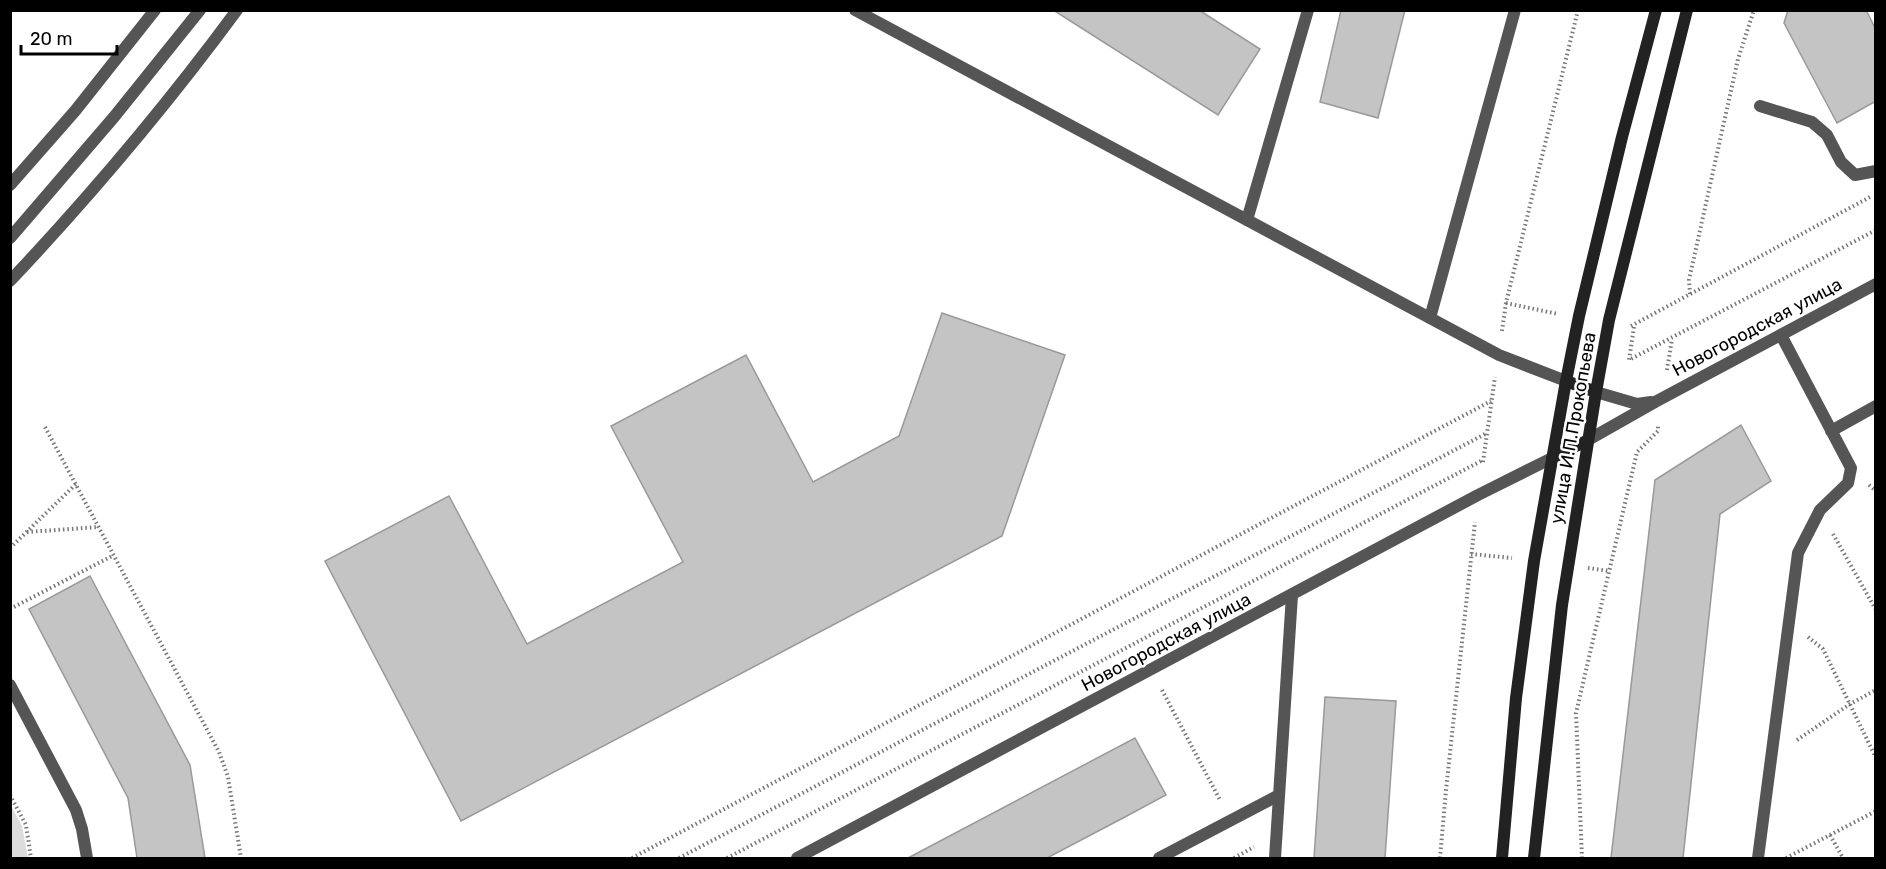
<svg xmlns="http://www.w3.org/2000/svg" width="1886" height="869" font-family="Rubik,sans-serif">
  <rect width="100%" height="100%" fill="#fff"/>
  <path fill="#dcdcdc" d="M10 804 22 826 28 858H11Z"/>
  <path fill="#c4c4c4" stroke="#999" stroke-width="1.5" d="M1053 10H1199L1260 49 1218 115Z
    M1341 10H1405L1378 118 1320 102Z
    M1788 10H1866L1876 30V101L1837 123 1784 23Z
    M942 313 1065 355 1002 536 461 821 325 561 449 496 527 644 683 562 611 426 746 355 813 482 899 436Z
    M1741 425 1771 481 1720 514 1683 858H1611L1655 480Z
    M90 576 190 765 205 858H137L128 798 29 609Z
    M1325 697 1396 701 1385 858H1314Z
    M1135 738 1166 795 1123 818 1047 858H908Z"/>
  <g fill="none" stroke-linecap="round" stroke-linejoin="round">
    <path stroke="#777" stroke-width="4" stroke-dasharray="1.5 3" stroke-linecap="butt" d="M1690 294 1689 280 1738 59 1754 10
      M1506 303 1558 314
      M1631 326 1872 196
      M1634 327 1629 360 1876 230
      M1502 331 1506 303 1578 10
      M1667 370 1672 339
      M45 427 219 752 228 777 241 858
      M1483 462 1495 377
      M1869 485 1876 491
      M27 532 99 527
      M1833 534 1876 610
      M10 548 76 484
      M1471 554 1512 558
      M1588 568 1609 571
      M10 609 114 555
      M1808 637 1823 649 1876 758
      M1162 690 1220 800
      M1797 740 1850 704 1876 690
      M10 795 26 825 31 858
      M1830 835 1843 858
      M632 858 1491 401
      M679 858 1487 433
      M727 858 1483 460
      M1234 858 1254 847
      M1440 858 1446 790 1475 522
      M1582 858 1576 713 1637 452 1658 431V426
      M1786 858 1876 811"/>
    <path stroke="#555" stroke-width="12" d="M1760 106 1812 122 1827 135 1841 162 1855 175 1876 171
      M10 185 75 111 155 10
      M1247 220 1308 10
      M1430 318 1515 10
      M1831 431 1876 406
      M10 685 76 810 82 829 87 858
      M1159 858 1279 795
      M1275 858 1292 595
      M1758 858 1798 553 1820 510 1848 483 1851 468 1781 335"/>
    <path stroke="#555" stroke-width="12" d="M855 10 1499 355 1566 381
      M10 238 114 117 200 10
      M10 281C91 195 167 105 237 10
      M1596 392 1637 404 1651 402
      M1588 440 1655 402 1876 284
      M797 858 1478 495 1552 458"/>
    <path stroke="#222" stroke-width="12" d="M1566 381 1596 392
      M1552 458 1588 440
      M1502 858 1516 698 1534 561 1566 381 1579 316 1622 137 1656 10
      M1534 858 1562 605 1596 392 1609 320 1687 10"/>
  </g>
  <g text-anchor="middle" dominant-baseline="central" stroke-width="5" stroke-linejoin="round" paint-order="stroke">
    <g font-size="18" fill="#000" stroke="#fff">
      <text transform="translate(1757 327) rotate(-28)">Новогородская улица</text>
      <text transform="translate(1573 428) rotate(-80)">улица И.П.Прокопьева</text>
      <text transform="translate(1166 642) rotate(-28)">Новогородская улица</text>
    </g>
  </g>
  <rect width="1886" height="869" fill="none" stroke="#000000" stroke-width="24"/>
  <path d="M21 45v9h96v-9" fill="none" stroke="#000000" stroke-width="3"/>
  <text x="30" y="45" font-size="18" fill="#000000" stroke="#ffffff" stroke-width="4.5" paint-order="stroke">20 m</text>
</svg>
